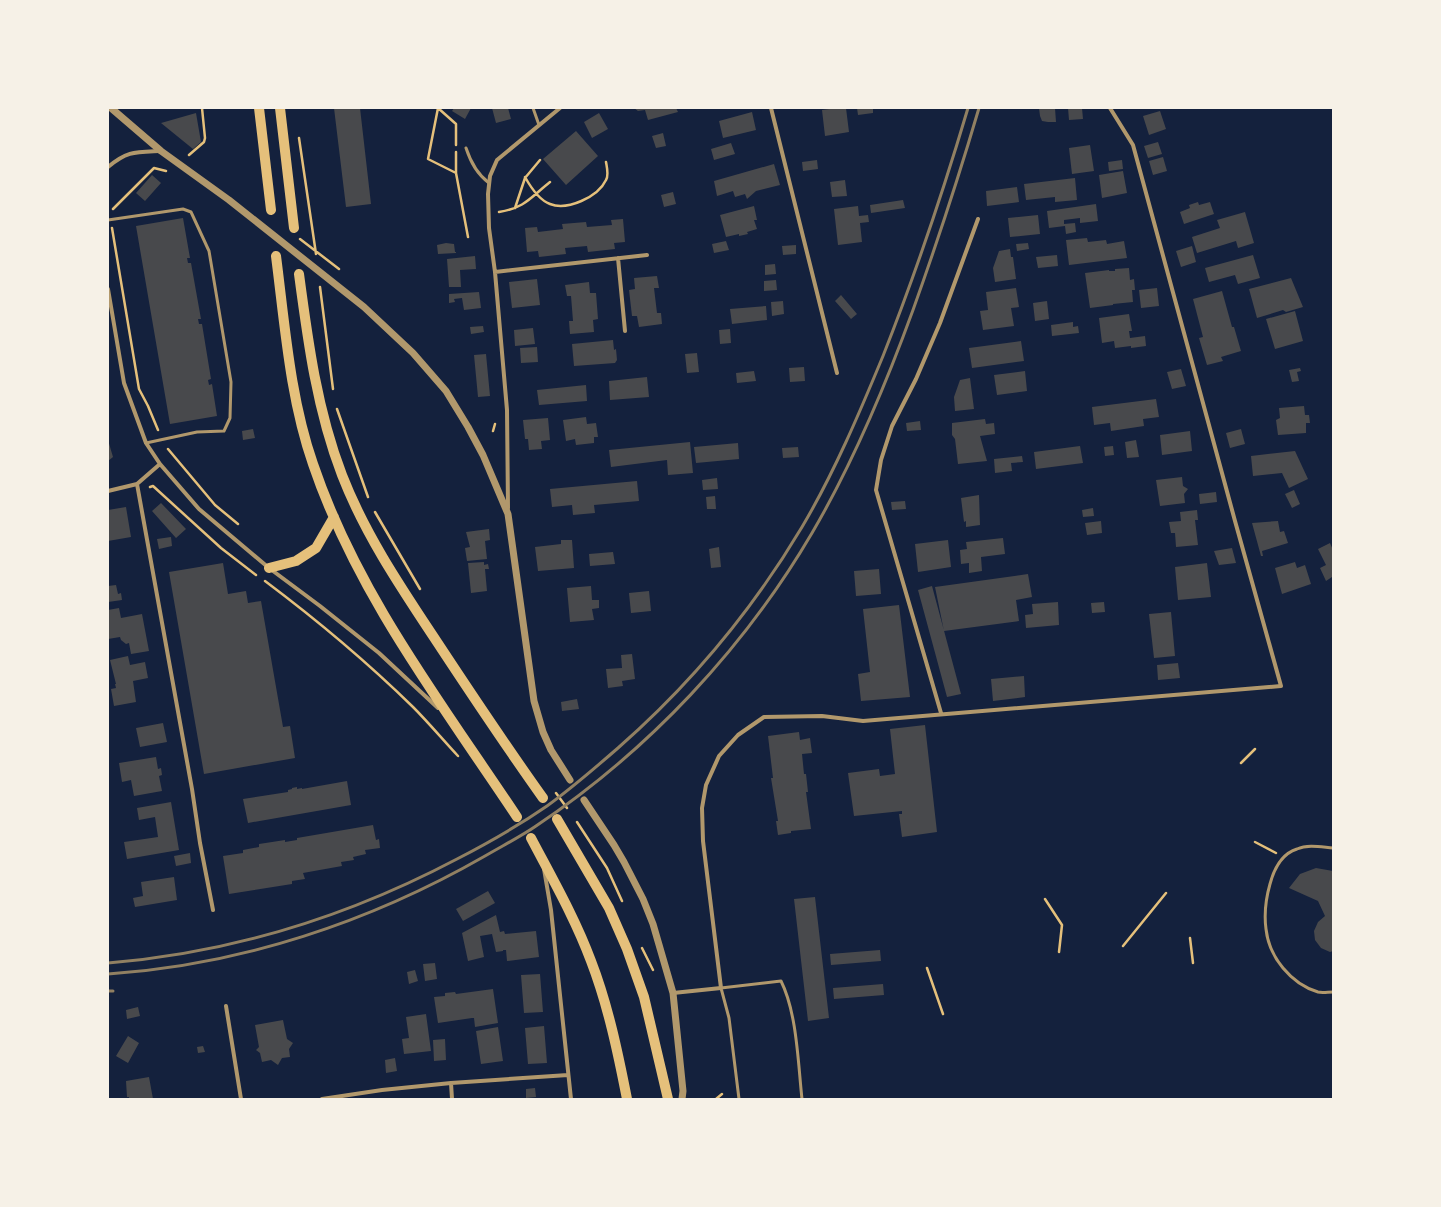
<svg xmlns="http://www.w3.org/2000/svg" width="1441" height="1207" font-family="Raleway,sans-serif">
  <rect width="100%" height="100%" fill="#14213d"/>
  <path fill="#48494c" d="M334 108H360L371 204 346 207Z
    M454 108H471L465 119 452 111Z
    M492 108H508L511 119 496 123Z
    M634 108H676L678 112 648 120 645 110 638 111Z
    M837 108H846L849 132 825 136 822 110Z
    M857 108H873V113L858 115Z
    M1039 108H1055L1056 122H1048L1042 121 1040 116Z
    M1068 108H1082L1083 119 1069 120Z
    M1160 111 1166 129 1149 135 1143 116Z
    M752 112 756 130 723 138 719 121Z
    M196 113 201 142 193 149 161 123Z
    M599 113 608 129 592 138 584 122Z
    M576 131 598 156 566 185 543 159Z
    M663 133 666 146 656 148 652 136Z
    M1158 142 1162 154 1148 158 1144 146Z
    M731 143 735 154 714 160 711 149Z
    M1090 145 1094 171 1072 174 1069 148Z
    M1163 157 1167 171 1153 175 1149 161Z
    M817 160 818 169 803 171 802 162Z
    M1122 160 1123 169 1109 171 1108 162Z
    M774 164 780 185 756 191 747 199 745 194 735 197 733 191 717 196 714 181Z
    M1123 171 1127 193 1102 198 1099 175Z
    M152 175 161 183 145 201 136 193Z
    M1075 178 1077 200 1055 202V197L1026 200 1024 184Z
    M845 180 847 196 832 197 830 182Z
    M1017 187 1019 202 987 206 986 191Z
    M673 192 676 204 664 207 661 195Z
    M903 200 905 208 871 213 870 205Z
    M1198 202 1199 205 1210 202 1214 214 1184 224 1180 212 1190 208 1189 205Z
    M1096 204 1098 221 1080 223V218L1064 220V224L1075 223 1076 232 1066 234 1065 226 1049 228 1047 211Z
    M754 206 757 220H754L757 229 747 232 748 234 739 236V234L726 237 720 215Z
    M858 206 859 216 868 215 869 222 860 223 862 242 838 245 834 209Z
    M1245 212 1254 243 1238 248 1236 241 1197 253 1192 237 1220 228 1217 220Z
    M1038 215 1040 234 1010 237 1008 218Z
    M183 218 190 258H187L188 263H191L201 319H198L199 324H202L211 379 208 380 209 385 212 384 217 416 170 424 136 226Z
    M623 219 625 242 614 243 615 249 588 252 587 246 565 248 566 254 539 257 538 251 527 252 525 228 537 227 538 232 563 229 562 224 586 222 587 227 612 225 611 220Z
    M1087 238 1088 242 1106 240 1107 244 1124 241 1127 258 1069 265 1066 240Z
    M726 241 729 250 714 253 712 244Z
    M446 243 454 244 455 252H456V253L438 254 437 245Z
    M1028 243 1029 249 1017 251 1016 244Z
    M796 245V254L783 255 782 246Z
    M1192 246 1196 262 1181 267 1176 251Z
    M1010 249 1011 257H1013L1016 279 995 282 993 268 999 251Z
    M1057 255 1058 266 1038 268 1036 257Z
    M1253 255 1260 278 1238 284 1235 275 1209 282 1205 268Z
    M475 256 476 269 460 270 461 287H449L447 259Z
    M775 264 776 274 765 275V265Z
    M1129 268 1130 280 1134 279 1135 290H1132L1133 302 1113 304V305L1090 308 1085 273 1109 270V271H1115V269Z
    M657 276 659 288H654L657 313H661L662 324 639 327 637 316H632L629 290 635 289 634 278Z
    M1291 278 1303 307 1286 312 1283 310 1257 318 1249 289Z
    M537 279 540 305 512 308 509 282Z
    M776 280 777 290 764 291V281Z
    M589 282 590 293H596L598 319 593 320 594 332 570 334 569 321H573L571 296H567L565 285Z
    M1016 288 1019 307 1011 308 1014 326 983 330 980 311 988 310 986 292Z
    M1157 288 1159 306 1141 308 1139 290Z
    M1222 291 1232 327H1234L1241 351 1221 357 1223 361 1207 365 1199 338 1203 337 1193 299Z
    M479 292 481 308 464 310 462 298 454 299 455 302 449 303V294Z
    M841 295 857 314 851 319 835 301Z
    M783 301 784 314 772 316 771 302Z
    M1047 301 1049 319 1035 321 1033 303Z
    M766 306 767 320 732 324 730 309Z
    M1295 311 1303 341 1275 349 1266 319Z
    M1129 314 1132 331H1129L1130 338 1145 336 1146 346 1131 348V346L1115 348 1114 341 1102 343 1099 318Z
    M1073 322V327L1078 326 1079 333 1052 336 1051 325Z
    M483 326 484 332 471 334 470 327Z
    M533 328 535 344 515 346 514 330Z
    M730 329 731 343 720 344 719 330Z
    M613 340 614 350 616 349 617 360 615 363 574 366 572 344Z
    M1021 341 1024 361 972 368 969 348Z
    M537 347 538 362 521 363 520 348Z
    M697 353 699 372 687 373 685 354Z
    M486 354 490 396 478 397 474 355Z
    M804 367 805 381 790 382 789 368Z
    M1300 368 1301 371 1297 372 1299 381 1292 382 1289 370Z
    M1181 369 1186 386 1172 389 1167 372Z
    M754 371 756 381 737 383 736 373Z
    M1025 371 1027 391 997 395 994 375Z
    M647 377 649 397 610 400 609 381Z
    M970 378 974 409 955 411 954 397 960 380Z
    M586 385 587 401 539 405 537 390Z
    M1156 399 1159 417 1143 419 1144 426 1111 431 1110 423 1094 425 1092 407Z
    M1304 406 1305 415H1309L1310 423H1306V433L1278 435 1276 420 1280 418 1279 408Z
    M586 417 587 424 596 423 598 437H594V443L576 445 575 439 566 441 563 420Z
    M548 418 550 440 541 441 542 449 529 450 528 439H525L523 420Z
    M985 419 986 424 994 423 995 434 980 436 987 461 958 464 955 439 952 435V423Z
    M920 421 921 430 907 431 906 423Z
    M253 429 255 438 243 440 242 431Z
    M1241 429 1245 444 1230 448 1226 433Z
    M1190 431 1192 451 1162 455 1160 435Z
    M108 440 113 457 108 461Z
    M1136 440 1139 457 1127 458 1125 442Z
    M690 442 693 473 668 475 667 460 611 467 609 450Z
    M738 443 739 459 696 463 694 447Z
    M1080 446 1083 463 1036 469 1034 452Z
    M1113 446 1114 455 1105 456 1104 447Z
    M798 447 799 457 783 458 782 448Z
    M1295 451 1308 479 1289 488 1282 473 1253 476 1251 456Z
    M1022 456 1023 462 1011 463 1012 471 995 473 994 459Z
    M1182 477 1183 486 1188 489 1184 494 1185 503 1160 506 1156 480Z
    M717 478 718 489 703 490 702 480Z
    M637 481 639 501 594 505 595 513 573 515 572 505 552 507 550 489Z
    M1294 490 1300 504 1292 508 1285 494Z
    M1216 492 1217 502 1200 504 1199 494Z
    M979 495 980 525 966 527V521L964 522 961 498Z
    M715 496 716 509H707L706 497Z
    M905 501 906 509 892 510 891 502Z
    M161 503 186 529 176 538 152 511Z
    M126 507 131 537 108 541V510Z
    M1093 508 1094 516 1083 517 1082 510Z
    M1197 510 1198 520H1195L1198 545 1176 547 1175 533H1171L1169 522 1181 521 1180 512Z
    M1101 521 1102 533 1087 535 1085 523Z
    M1278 521 1280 532 1284 531 1288 543 1262 551 1263 556H1261L1252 523Z
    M489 529 490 540 485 541 487 559 467 561 465 548 470 547 466 532Z
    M171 537 172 546 159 549 157 539Z
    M1003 538 1005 554 981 557 982 571 969 573V563L961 564 960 550 967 549 966 542Z
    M561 540H572L574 568 538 571 535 547 561 544Z
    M948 540 951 567 918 572 915 544Z
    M1330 543 1333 550V580L1332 577 1326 581 1320 568 1326 565 1318 549Z
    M719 547 721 567 711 568 709 549Z
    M1232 548 1236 563 1219 565 1214 551Z
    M613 552 615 564 590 566 589 554Z
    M484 562V565L488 564 489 569H485L487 591 471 593 468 563Z
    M1295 562 1297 568 1305 565 1311 584 1282 594 1275 568Z
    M223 563 228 594 246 591 248 603 261 601 283 727 290 726 295 758 204 774 169 572Z
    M1207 563 1211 597 1178 600 1175 567Z
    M879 569 881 594 856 596 854 571Z
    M1028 574 1032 597 1016 600 1019 621 944 631 935 587Z
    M116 585 118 594 121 593 122 600 108 602V586Z
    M591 586 592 600H599V608L592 609 594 620 570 622 567 588Z
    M932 586 961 694 947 697 918 590Z
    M649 591 651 611 631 613 629 593Z
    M1058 602 1059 625 1026 628 1025 615 1033 614 1032 604Z
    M1104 602 1105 612 1092 613 1091 603Z
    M899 605 910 697 861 701 858 674 870 672 863 609Z
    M119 608 121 618 142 614 149 651 131 654 129 643 126 644 121 640 120 637 108 639V610Z
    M1171 612 1175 656 1154 658 1149 614Z
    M632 654 635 679 622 681 623 686 608 688 606 669 622 668 621 655Z
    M128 656 130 665 145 662 148 678 133 681 136 702 114 706 111 689 116 688 115 684H116L110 660Z
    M1178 663 1180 678 1158 680 1157 665Z
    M1024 676 1025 697 993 701 991 679Z
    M577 699 579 709 562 711 561 702Z
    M163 723 167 742 140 747 136 728Z
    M925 725 937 832 902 837 899 814H902V811L854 816 848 773 879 769 880 776 895 774 890 729Z
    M799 732 800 740 810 738 812 753 802 754 804 774H806L808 792H806L811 829 791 831V833L778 835 776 821H778L771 778H773L768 736Z
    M156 757 158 769 161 768 162 775 159 776 162 791 134 796 131 780 122 782 119 763Z
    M347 781 351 805 248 823 243 799 288 792V790L292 789V788L297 787V789L302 788V789Z
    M171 802 179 850 127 859 124 842 158 837 155 817 139 820 137 808Z
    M373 825 376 840 379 839 380 848 365 850 366 854 353 857 354 860 341 862 342 866 303 873 305 879 292 881V884L229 894 223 856 243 853V850L259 847V844L285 840V842L297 840V838Z
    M190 853 191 863 176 866 174 856Z
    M1316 868 1333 871V951L1330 952 1321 948 1315 940 1314 931 1318 922 1325 916 1318 901 1289 888 1300 874Z
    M174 877 177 900 135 907 133 898 143 896 141 882Z
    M488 891 495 903 463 921 456 909Z
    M815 897 829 1018 808 1021 794 899Z
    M496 915 500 932 504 931 505 934 536 931 539 957 507 961 506 950H503V951L496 952 492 934 480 936 484 957 468 961 462 933Z
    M880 950 881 961 831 965 830 954Z
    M435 963 437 979 425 981 423 964Z
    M415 970 418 981 409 984 407 972Z
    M540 974 543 1012 524 1013 521 975Z
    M883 984 884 995 834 999 833 988Z
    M493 989 498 1023 475 1027 474 1018H472L438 1023 434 997 445 996V993L455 992 456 994Z
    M138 1007 140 1016 127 1019 126 1010Z
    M426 1014 431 1051 404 1054 402 1039 409 1038 406 1017Z
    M283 1020 287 1039 293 1043 289 1049 290 1057 282 1058 278 1065 271 1060 262 1062 260 1053 256 1050 259 1047 255 1025Z
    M544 1026 547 1063 528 1064 525 1028Z
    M498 1027 503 1061 481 1064 476 1031Z
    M128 1036 139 1043 128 1063 116 1056Z
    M445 1039 446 1060 434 1061 433 1040Z
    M203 1046 205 1052 198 1053 197 1047Z
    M395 1058 397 1071 386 1073 385 1060Z
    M149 1077 153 1099H129V1097H127L126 1081Z
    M535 1088 536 1097 526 1098V1089Z"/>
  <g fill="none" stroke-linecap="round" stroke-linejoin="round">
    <path stroke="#e5c07b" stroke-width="2.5" d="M438 108 456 124V145
      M438 108 428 159 456 173
      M299 138 316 254
      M456 152V173L468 237
      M189 155 204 142 205 138 202 108
      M525 177C530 186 539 200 550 204 567 211 598 197 606 180 609 175 607 168 606 162
      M515 208 525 178 540 160
      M113 209 154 168 166 171
      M499 212C525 208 531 197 550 182
      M112 228 139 389 148 406 158 430
      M300 239 339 269
      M320 287 333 389
      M337 409 368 497
      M493 431 495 424
      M168 449 215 505 238 524
      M150 487 153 486 221 548 256 575
      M375 512 420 589
      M265 581C317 620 367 662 413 707 429 723 443 740 458 756
      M1241 763 1255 749
      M556 793 567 808
      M577 822 607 868 622 901
      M1255 842 1276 853
      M1045 899 1062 925 1059 952
      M1190 938 1193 963
      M1123 946 1166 893
      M642 948 653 970
      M927 968 943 1014
      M716 1099 722 1094"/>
    <path stroke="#b1986c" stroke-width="3" d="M533 108 539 125
      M466 148C471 163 477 174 489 183
      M108 220 183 209 191 212 209 251 231 382 230 418 224 431 197 432 146 443
      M1333 848C1321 847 1308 844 1297 849 1281 854 1274 869 1270 884 1266 898 1264 914 1266 929 1269 957 1291 984 1318 992 1322 993 1328 992 1333 992
      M739 1099 729 1018 721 988 781 981C797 1013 798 1063 802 1099"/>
    <path stroke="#b1986c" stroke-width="4" d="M771 108 837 373
      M108 167C127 151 135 152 159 151
      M618 258 625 331
      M495 272 647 255
      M108 289 124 383 146 443 160 464 199 509 269 568 320 606 379 653 438 708
      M137 484 192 789 200 843 213 910
      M108 491 137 484 160 464
      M508 508 507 410 495 272 489 228 488 194 490 176 497 160 560 108
      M941 713 876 490 881 460 892 426 916 379 940 323 978 219
      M544 869 551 910 571 1099
      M673 993 721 988 703 841 702 808 706 785 719 756 738 735 764 717 822 716 863 721 1281 686 1235 521 1133 145 1110 108
      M226 1006 241 1099
      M451 1083 452 1099
      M322 1099 382 1090 451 1083 568 1075"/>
    <path stroke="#b1986c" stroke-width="7" d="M111 108 161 151 229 200 364 307 413 353 446 391 468 427 483 455 508 514 534 701 543 732 551 750 570 780
      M584 800 614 845 624 862 643 899 653 924 673 993 683 1091 682 1099"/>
    <path stroke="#e5c07b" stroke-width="10" d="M259 108 271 210
      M280 108 294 228
      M276 256C285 326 290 398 313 464 357 594 442 704 517 817
      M299 274C308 342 317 410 342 475 366 537 404 592 441 648 474 698 508 749 543 798
      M269 568 296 561 316 548 334 517
      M557 819 609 908 627 949 644 997 668 1099
      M531 838C552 878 575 918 591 961 608 1005 618 1053 627 1099"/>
    <path stroke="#918062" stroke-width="3" d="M108 963C230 953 349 916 457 859 488 843 518 826 547 806 572 788 595 768 618 748 691 684 752 611 802 527 834 473 859 414 883 356 915 275 943 192 968 108
      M108 974C241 965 370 922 485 856 502 846 520 837 536 826 648 751 744 649 812 533 853 463 885 387 913 310 937 243 959 176 979 108
      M108 991H113"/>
  </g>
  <rect width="1441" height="1207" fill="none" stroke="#f6f1e7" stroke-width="218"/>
</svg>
